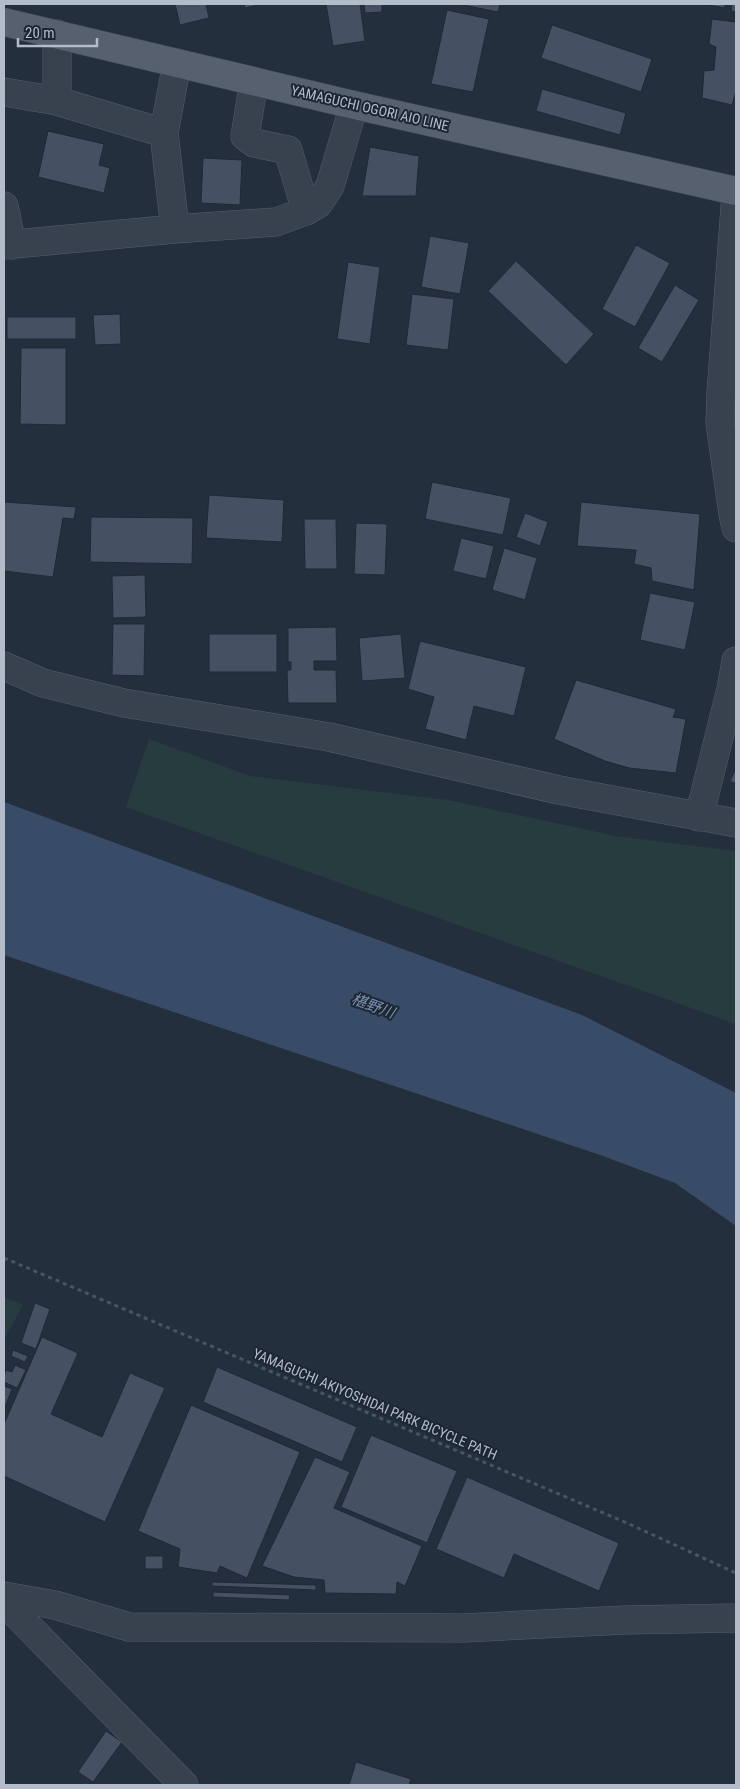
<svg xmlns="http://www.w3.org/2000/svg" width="740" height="1789" font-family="'Roboto Condensed','Noto Sans JP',sans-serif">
  <rect width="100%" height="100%" fill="#242f3e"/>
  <path fill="#263c3f" d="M149 739 250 776 448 800 616 836 736 851V1024L126 807Z
    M4 1297 23 1305 4 1340Z"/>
  <path fill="#394c67" d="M4 802 582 1015 736 1093V1226L675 1183 603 1156 4 955Z"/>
  <path fill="#455162" stroke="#1f2835" d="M175 4H206L209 18 180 25Z
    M244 4H262L245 8Z
    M326 4H360L365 41 333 46Z
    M364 4H382V12L365 13Z
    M459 4H500L498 12Z
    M702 4H725V8Z
    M732 4H736V12L731 11Z
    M447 10 489 19 473 92 431 84Z
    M712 19 736 22V91L732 105 702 98 704 71 714 70 716 47 709 44Z
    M552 25 652 59 641 92 541 58Z
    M542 89 626 113 620 135 536 111Z
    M48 131 104 144 99 165 110 168 104 193 38 177Z
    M370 147 419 156 416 196H362Z
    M203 158 242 160 240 205 201 203Z
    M430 236 469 243 460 294 421 287Z
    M636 245 670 263 635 327 602 309Z
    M516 261 594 334 566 365 488 291Z
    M348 262 380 267 370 344 337 339Z
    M675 285 699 300 662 362 638 348Z
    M412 294 454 299 448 350 406 345Z
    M120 314 121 344 95 345 93 315Z
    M7 317H76V339H7Z
    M21 348H66V425L20 424Z
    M432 482 511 498 503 535 425 519Z
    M209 495 284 500 282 542 206 538Z
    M4 502 76 507 74 519 63 518 53 577 4 571Z
    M581 502 700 514 694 590 652 581 651 568 634 564 636 550 577 546Z
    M525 513 548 522 540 546 516 537Z
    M91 517 193 518 192 564 90 562Z
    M304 519H336L337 569H305Z
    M356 523 387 524 385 575 354 574Z
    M461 538 494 546 486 579 453 571Z
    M504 548 537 558 525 600 492 590Z
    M145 575 146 617 113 618 112 576Z
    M650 593 695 602 685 650 640 640Z
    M113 624H145L144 676 112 675Z
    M336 627 337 661H314V670H336L337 703H288L287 670H291V662H288V628Z
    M209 634H277V672H209Z
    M401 634 405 678 362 681 359 638Z
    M420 641 526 667 514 716 474 706 466 740 425 729 434 697 408 689Z
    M576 680 676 709 673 717 686 719 676 773 629 768 605 761 554 739Z
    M736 768V784L730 781Z
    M35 1303 50 1309 36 1349 21 1343Z
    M42 1337 78 1353 51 1414 102 1437 130 1373 165 1388 105 1522 4 1476V1424Z
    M13 1350 28 1356 25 1362 11 1356Z
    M15 1365 26 1370 17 1388 4 1382V1375L6 1370 12 1372Z
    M217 1367 357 1427 342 1462 203 1402Z
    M4 1386 12 1389 4 1409Z
    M191 1405 300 1452 247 1578 220 1566 217 1573 178 1567 180 1549 138 1531Z
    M371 1435 457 1471 427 1543 341 1507Z
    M315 1457 350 1472 334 1508 422 1546 405 1586 397 1582 396 1594 325 1593 324 1580 294 1577 262 1566Z
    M467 1477 619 1543 599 1591 514 1554 504 1578 436 1549Z
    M145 1556H163V1569H145Z
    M212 1582 316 1585V1590L212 1586Z
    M213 1592 290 1595 289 1600 213 1597Z
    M106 1731 122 1742 93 1782 78 1772Z
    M356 1762 411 1779 409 1785H349Z"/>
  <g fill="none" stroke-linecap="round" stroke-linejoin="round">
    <g stroke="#565f6c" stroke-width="29">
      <path id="minor" d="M57 34V101L164 133
        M254 81 245 136 254 143 288 150 306 211
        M4 92 57 101
        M736 194 721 393 720 423 733 514 736 528
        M4 206 12 245
        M175 229 164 133 177 63
        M4 245 175 229 276 222 306 211 318 204 330 186 354 105
        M4 666 43 683 124 703 329 737 559 790 736 823
        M699 817 731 689 736 661
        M4 1596 55 1605 129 1627 464 1628 625 1620 736 1618
        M4 1602 184 1785"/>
    </g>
    <g stroke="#414a57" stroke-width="29">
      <path id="major" d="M4 22 354 105 736 191"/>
    </g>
    <path stroke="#44595c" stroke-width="3" stroke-dasharray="4 4" stroke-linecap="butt" d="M4 1258 627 1523 736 1573"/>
    <use href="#minor" stroke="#38414e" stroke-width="28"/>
    <use href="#major" stroke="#56606e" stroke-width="28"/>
  </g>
  <g text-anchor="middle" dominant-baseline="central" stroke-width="4" stroke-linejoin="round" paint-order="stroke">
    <g font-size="14" fill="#b4bcc9" stroke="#1d2633">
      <text transform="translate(370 108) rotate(13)">YAMAGUCHI OGORI AIO LINE</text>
      <text transform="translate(375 1404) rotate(23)">YAMAGUCHI AKIYOSHIDAI PARK BICYCLE PATH</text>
    </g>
    <g font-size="15" font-style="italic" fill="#7c92b1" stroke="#1d2633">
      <text transform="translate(373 1006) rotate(20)">椹野川</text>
    </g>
  </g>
  <rect width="740" height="1789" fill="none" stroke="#b4bcc9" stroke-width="10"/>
  <path d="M18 38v8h79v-8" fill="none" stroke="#b4bcc9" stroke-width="2.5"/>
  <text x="25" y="38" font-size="15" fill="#b4bcc9" stroke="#1d2633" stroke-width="4" paint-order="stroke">20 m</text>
</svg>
